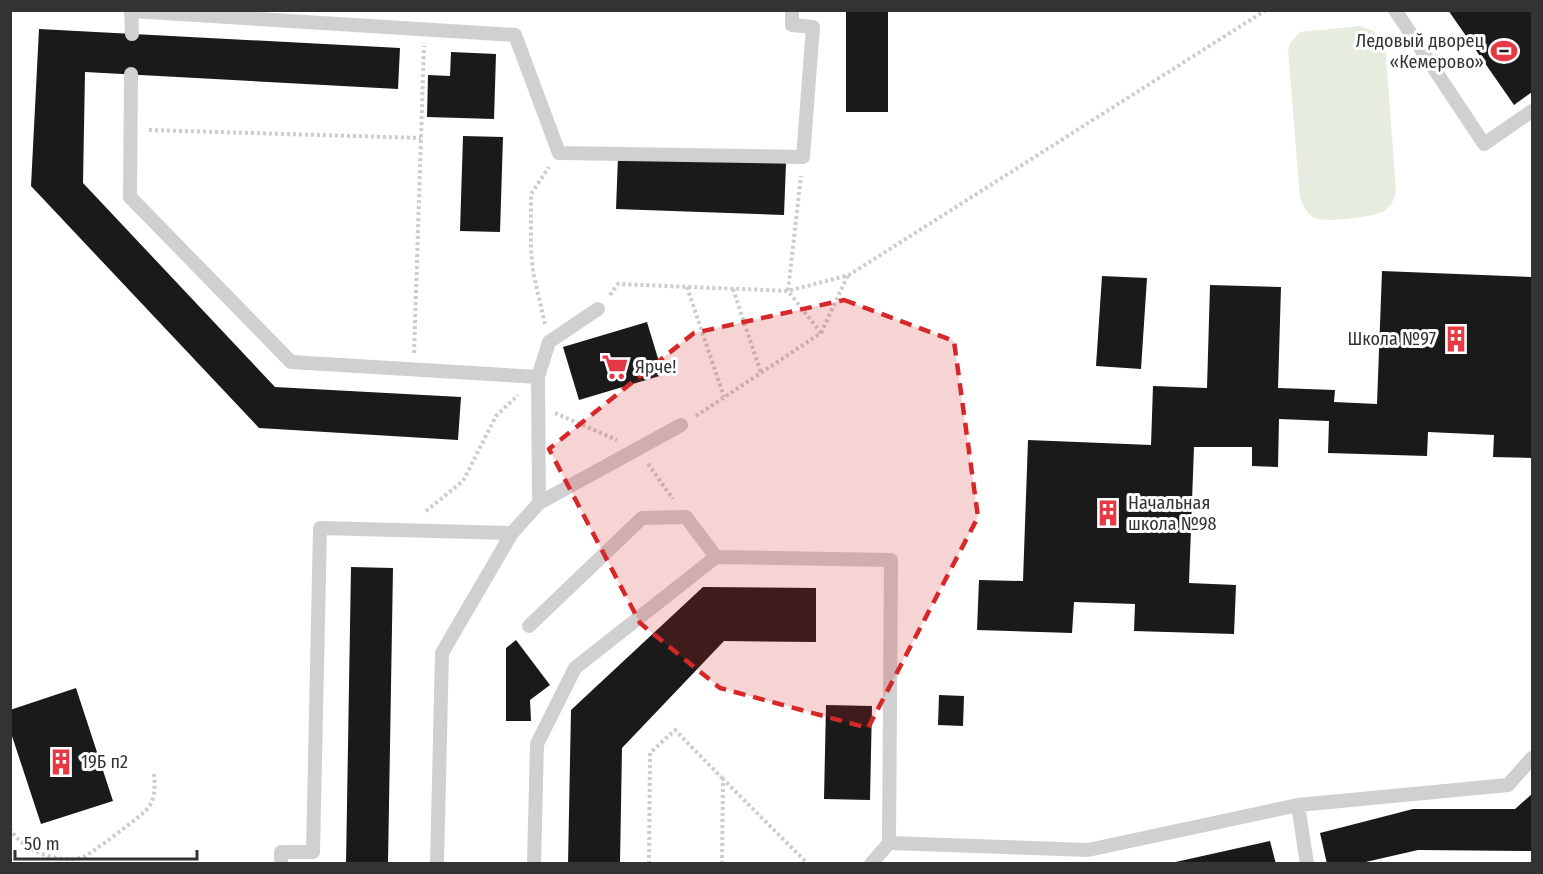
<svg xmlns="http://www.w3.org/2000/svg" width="1543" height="874" font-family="'Fira Sans Condensed',sans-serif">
  <rect width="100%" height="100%" fill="#fff"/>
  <path fill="#e6ecdf" d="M1360 26 1374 31 1385 43 1396 191C1394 199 1392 206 1384 211 1376 217 1327 222 1318 219 1308 216 1303 207 1300 198L1288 50 1290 43 1300 32Z"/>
  <path fill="#1a1a1a" d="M846 10H888V112H846Z
    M1448 10H1532V92L1514 105Z
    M39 29 400 48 398 89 85 72 83 183 275 387 461 397 458 440 259 428 31 186Z
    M451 52 496 54 494 119 427 117 428 75 450 76Z
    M463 136 503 137 500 232 460 231Z
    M618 157 786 163 784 215 616 209Z
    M1382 271 1532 277V458L1493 457 1494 435 1428 432 1427 456 1328 453 1329 421 1279 419 1278 467 1252 466V447H1194L1189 583 1236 585 1234 634 1134 631 1135 604 1074 602 1072 633 977 630 979 580 1023 581 1028 440 1151 445 1153 386 1207 388 1210 285 1281 287 1278 388 1335 390 1334 402 1377 404Z
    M1102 276 1147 278 1141 369 1096 366Z
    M647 322 663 375 579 400 563 347Z
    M351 567 393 568 388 864H346Z
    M703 587 816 588V642L724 641 622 748 620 864H568L571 710Z
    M516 640 550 685 530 700 531 721H506V648Z
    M76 688 113 801 41 824 10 730V710Z
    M939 695 964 696 963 726 938 725Z
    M826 705 872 706 870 800 824 799Z
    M1532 794V851L1418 850 1357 864H1327L1320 833 1413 809H1515Z
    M1270 841 1276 864H1171V863Z"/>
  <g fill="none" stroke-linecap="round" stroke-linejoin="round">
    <path stroke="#cdcdcd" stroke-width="4" stroke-dasharray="3 3" stroke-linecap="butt" d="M149 130 421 138
      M687 287 724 397
      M733 289 761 373
      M610 295 618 284 788 291 849 275 1266 10
      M545 324 533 272 531 250V194L549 167
      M821 333 848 275
      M414 353 424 46
      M555 413 617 440
      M696 416 821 333 788 291 801 176
      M648 464 673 499
      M426 511 463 481 496 416 518 395
      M10 828C20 850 61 865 83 857 88 856 144 814 147 809 156 799 155 786 154 774
      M649 864 650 753 675 730 723 779
      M722 864 723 779 808 864"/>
    <path stroke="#d0d0d0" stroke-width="14" d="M131 10 132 34
      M1395 10 1484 144 1532 111
      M132 11 515 35 559 153 803 157 813 27 792 25V10
      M131 74 130 197 291 362 538 377 539 503 512 533 320 528 313 852H281V864
      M538 377 549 342 598 309
      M539 503 681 425
      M529 626 642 518 686 517 716 557
      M1298 805 1307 864
      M889 843 1088 850 1298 805 1508 785 1532 758
      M437 864 442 653 512 533
      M534 864 537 744 575 668 716 557 891 560 889 843 871 864"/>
  </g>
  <path fill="#d62828" fill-opacity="0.2" stroke="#d62828" stroke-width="4.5" stroke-dasharray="12 8" stroke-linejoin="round" d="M844 300 954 341 978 517 868 728 720 688 640 623 549 449 694 333Z"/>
  <defs>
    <g id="stadium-bare" transform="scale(2.07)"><path d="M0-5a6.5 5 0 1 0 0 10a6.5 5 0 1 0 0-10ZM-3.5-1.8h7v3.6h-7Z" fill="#e63946" stroke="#fff" stroke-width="2.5" paint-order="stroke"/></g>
    <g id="building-bare" transform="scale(2.07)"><path d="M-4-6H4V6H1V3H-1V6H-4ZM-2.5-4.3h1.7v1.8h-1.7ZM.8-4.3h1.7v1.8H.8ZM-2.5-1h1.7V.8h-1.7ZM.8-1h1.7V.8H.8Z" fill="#e63946" stroke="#fff" stroke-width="2.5" paint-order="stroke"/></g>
    <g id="supermarket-bare" transform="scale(2.07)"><path d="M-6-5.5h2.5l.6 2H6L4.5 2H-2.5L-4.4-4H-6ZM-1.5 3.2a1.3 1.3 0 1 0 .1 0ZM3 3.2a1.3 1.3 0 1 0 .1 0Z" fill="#e63946" stroke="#fff" stroke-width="2.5" paint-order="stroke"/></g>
  </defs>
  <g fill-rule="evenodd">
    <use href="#stadium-bare" x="1504" y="51"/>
    <use href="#building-bare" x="1456" y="339"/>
    <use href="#supermarket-bare" x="615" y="367"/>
    <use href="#building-bare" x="1108" y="513"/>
    <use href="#building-bare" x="61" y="762"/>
  </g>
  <g text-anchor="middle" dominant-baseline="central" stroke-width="6" stroke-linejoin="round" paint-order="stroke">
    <g font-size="18" fill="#333" stroke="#fff" text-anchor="start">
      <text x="1484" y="41" text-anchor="end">Ледовый дворец<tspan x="1484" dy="21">«Кемерово»</tspan></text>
      <text x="1436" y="339" text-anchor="end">Школа №97</text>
      <text x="635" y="367">Ярче!</text>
      <text x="1128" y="503">Начальная<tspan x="1128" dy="21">школа №98</tspan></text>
      <text x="81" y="762">19Б п2</text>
    </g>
  </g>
  <rect width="1543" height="874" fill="none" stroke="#333333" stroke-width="24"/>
  <path d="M15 850v9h182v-9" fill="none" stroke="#333333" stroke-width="3"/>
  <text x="24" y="850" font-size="18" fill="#333333" stroke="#ffffff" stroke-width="4.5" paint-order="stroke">50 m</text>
</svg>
